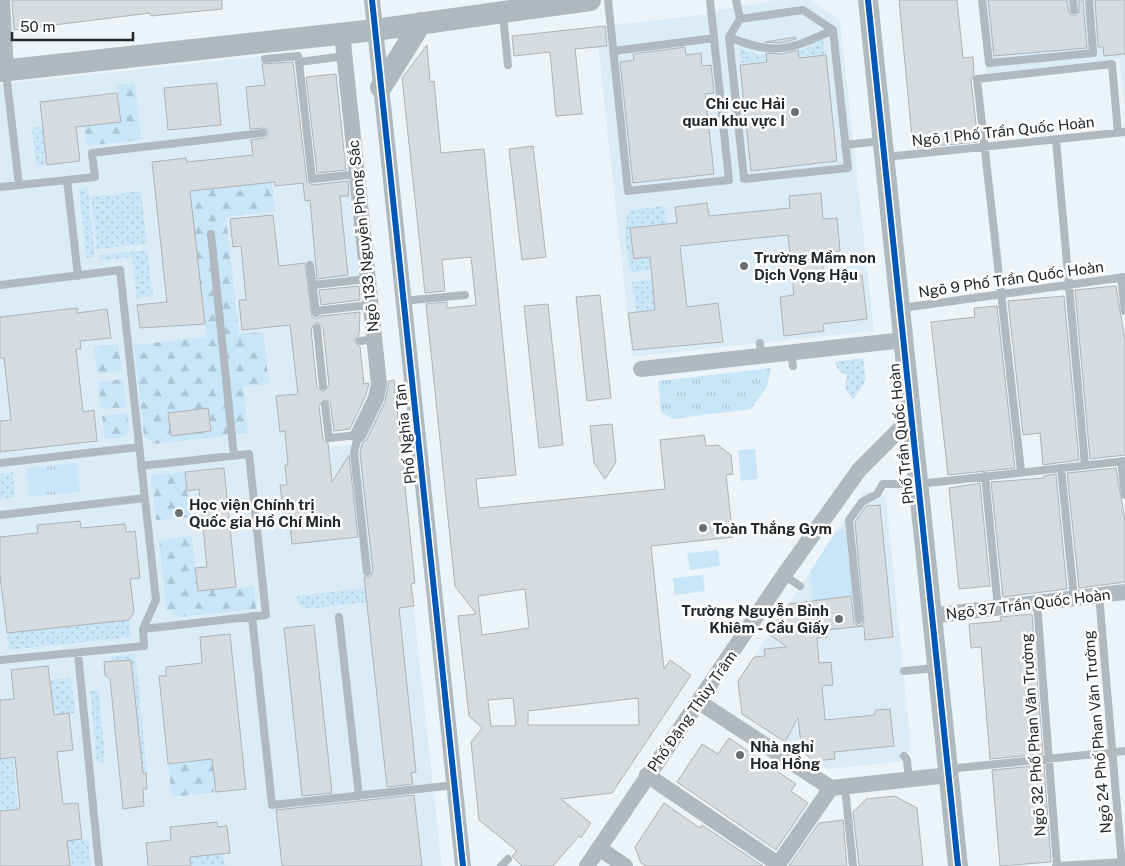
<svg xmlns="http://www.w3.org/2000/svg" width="1125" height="866" font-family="'Public Sans',sans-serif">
  <defs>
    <pattern id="grass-dots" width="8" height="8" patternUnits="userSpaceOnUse" patternTransform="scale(1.25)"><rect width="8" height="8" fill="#c9e5f8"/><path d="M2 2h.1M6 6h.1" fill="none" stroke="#acc4d5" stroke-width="1.8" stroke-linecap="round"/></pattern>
    <pattern id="forest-firs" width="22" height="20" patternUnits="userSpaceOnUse" patternTransform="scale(1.25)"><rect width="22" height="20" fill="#c9e5f8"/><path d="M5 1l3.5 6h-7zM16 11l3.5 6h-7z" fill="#acc4d5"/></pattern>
    <pattern id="park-tufts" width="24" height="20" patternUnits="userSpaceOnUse" patternTransform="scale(1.25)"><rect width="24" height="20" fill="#c9e5f8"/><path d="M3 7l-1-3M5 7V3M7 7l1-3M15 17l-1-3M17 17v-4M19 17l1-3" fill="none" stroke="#acc4d5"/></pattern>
  </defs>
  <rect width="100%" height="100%" fill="#edf4f9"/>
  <path fill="#dcecf7" d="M775 0H810L840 20 874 331 632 357 596 27 717 13V10Z
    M980 0H1125V109L1119 59 986 74Z
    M262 56 275 186 351 177 361 277 314 283 312 263 284 265 302 435 285 437 287 451 357 444 384 381 394 380 415 583 411 584 442 866H0V84Z
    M864 490 886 497 911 749 899 762 828 769 742 714 738 681Z"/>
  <path fill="url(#grass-dots)" d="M823 38 825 54 797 57V51L807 48Z
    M739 48 756 54 768 55V61L741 63Z
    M43 127 47 165 36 166 32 128Z
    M88 188 95 257 86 258 79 189Z
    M141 191 147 244 97 249 91 197Z
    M665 206 667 224 630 228 634 259 665 255 667 268 633 272 630 269C628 255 620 218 631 210Z
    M147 250 153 296 137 298 132 257 99 261V255Z
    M652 279 655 310 636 312 632 282Z
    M863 358 866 380 853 400 845 388 847 376 839 371 834 362Z
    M13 472 15 497 0 499V474Z
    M365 588 367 602 309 609 298 603 297 596Z
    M129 620 131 637 9 650 7 633Z
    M135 654 147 772 143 773 131 660 111 662V657Z
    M71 678 75 713 54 715 50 680Z
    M99 690 105 762 97 763 90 691Z
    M13 758 18 809 0 811V759Z
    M88 839 91 866H70L67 841Z
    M223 853 225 866H191L190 857Z"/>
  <path fill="url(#forest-firs)" d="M135 83 141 140 86 146 84 126 121 122 117 85Z
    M272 182 275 211 226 217 239 334 263 332 269 384 243 387 248 433 154 444 144 436 134 345 206 337 190 191Z
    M118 344 122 372 97 374 94 347Z
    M123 379 126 407 101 409 98 382Z
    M127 413 129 430 124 437 105 439 102 416Z
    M185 472 190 517 156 520 151 475Z
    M192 536 198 591 254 586 256 609 179 617 166 609 159 540Z
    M212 759 216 792 172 797 168 764Z"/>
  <path fill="url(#park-tufts)" d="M771 368 767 387 751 409 672 419 661 412 658 381Z
    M77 463 80 492 29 497 26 468Z"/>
  <path fill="#c9e5f8" d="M755 449 758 479 741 481 738 450Z
    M73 467 76 489 33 493 31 472Z
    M845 530 853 596 813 601 810 572 836 531Z
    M718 550 720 566 690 570 687 553Z
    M703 575 705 591 675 595 673 578Z"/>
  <path fill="#d5dbdf" stroke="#adb3b6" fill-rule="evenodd" d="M12 0H222V9L151 16 150 13 14 30Z
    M899 0H957L963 58 973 57 974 74 971 80 978 142 913 148Z
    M988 0H1067L1069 13 1074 16 1079 12V0H1083L1087 48 994 56Z
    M1095 0H1125V54L1104 56 1103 47H1098Z
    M605 26 607 46 575 49 582 114 556 116 550 52 514 56 512 36Z
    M796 37V39L781 43 765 42Z
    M427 45 430 82 434 81 441 153 484 149 516 475 476 479 479 508 665 489 660 440 704 435 706 446 718 445 731 455 733 474 726 475 733 537 651 546 664 669 670 660 691 675 612 793 561 799 591 823 581 838 579 836 553 866H522L512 856 517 851 479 820 471 742 482 728 469 716 458 616 476 614 455 586 426 304 447 302V308L476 305 471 257 442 260 445 291 425 293 402 78ZM525 589 529 628 482 635 478 596ZM513 698 516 726H491L488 700ZM638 698 639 725H528V711Z
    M685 47 686 55 701 53 702 66 711 65 714 93 705 94 714 174 633 183 620 62 634 60 633 54Z
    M798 50 799 58 826 55 837 161 751 171 740 65 767 62 766 53 782 54Z
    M293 62 307 182 313 185 348 181 349 196H340L348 275 317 279 310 200 305 201 303 183 275 186V182L190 191 205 324 140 328 137 305 167 302 152 162 186 158 187 162 253 155 251 140 266 138 269 133 265 128 250 129 246 87 265 85 262 64Z
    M336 74 346 170 317 173 306 77Z
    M217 83 221 125 168 130 164 88Z
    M117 93 121 122 76 127 80 161 47 165 40 102Z
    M533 146 546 257 522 260 509 149Z
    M821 193 823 219 837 218 840 251 822 252 824 279 862 275 867 319 823 324 824 331 784 336 780 297 794 295 788 235 680 246 687 307 718 303 723 342 633 350 628 313 655 310 650 257 634 259 630 228 677 223 675 207 707 203 709 216 790 208 789 196Z
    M273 215 279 266 305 263 312 317 316 319 321 316 360 312 359 335 354 341 360 347 364 384 369 383 366 395 350 429 334 431 330 402 324 400 319 406 323 439 328 443 332 482 349 455 358 537 292 544 290 524H285L280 485H287L285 465H288L285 431 280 432 276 396 298 394 290 325 242 330 239 300H246L241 246 233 247 230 219ZM317 322 323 327 329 385 323 392 317 387 311 329Z
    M359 286 360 300 321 305 319 290Z
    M1116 286 1125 340V455L1090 459 1075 290Z
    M600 295 611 398 587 401 576 297Z
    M1064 296 1079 460 1043 465 1040 433 1023 435 1008 301Z
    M548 304 563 445 539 448 524 306Z
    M997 306 1015 468 948 475 931 322 975 317 974 308Z
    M77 308V313L107 309 111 338 80 341 81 349H76L83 412 94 410 97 441 0 452V421L11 420 4 358H0V317Z
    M394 380 415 583 411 584 414 606 399 608 416 772 411 773 413 784 387 787 364 577H370L373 571 360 453 362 444 367 439 385 402 389 381Z
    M208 408 211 431 171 436 168 413Z
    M612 424 616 462 605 479 594 463 590 426Z
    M224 468 236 587 198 591 195 568 207 567 199 489 187 491 185 472Z
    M1116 468 1125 521V582L1079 588 1067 473Z
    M1056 474 1067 589 1003 597 991 482 1044 478V476Z
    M980 483 990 586 959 589 949 488Z
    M880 505 893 637 865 640 864 626 827 630V637L817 638 819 663 831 662 833 685 822 686 825 720 875 715V710L890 709 894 746 834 752 835 759 815 761 802 752 798 718 785 742 742 714 738 681 754 657 765 656 764 649 787 647 769 634 789 604 851 596 854 623 859 626 864 623 855 522 866 506Z
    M80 521 81 528 125 524 126 532 135 531 140 578 130 579 134 612 129 620 7 633 0 576V537L38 533 37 525Z
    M1032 614 1043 754 990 759 981 647 971 648 969 624 1001 621 1000 617Z
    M314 625 332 793 302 796 284 628Z
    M230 634 246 789 216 792 212 759 168 764 159 676H166V667L202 663 200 637Z
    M131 660 143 773H146L147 789H143L144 806 123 809 110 679 105 675 104 662Z
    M48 666 54 715 69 713 73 750 57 752 63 804 78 803 82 839 67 841 70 866H0V811L20 809 15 757 0 759V700L14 699 11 670Z
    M729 738 796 784 791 791 808 803 776 850 677 782 702 744 718 754Z
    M1044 765 1051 862 1000 866 992 770Z
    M414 795 422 866H282L276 810Z
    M895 796 917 808 923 866H859L853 812 866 799Z
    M664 803 700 828 702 825 763 866H646L641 863 635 847Z
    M843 820 847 866H789L819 823Z
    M217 822 218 827 227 826 230 853 190 857 191 866H148L146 843 171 840 170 827Z"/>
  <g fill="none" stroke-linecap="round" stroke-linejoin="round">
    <path stroke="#b1b9c0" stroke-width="8" d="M608 0 628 191 729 180 710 0
      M736 0 740 19 729 37 744 179 848 168 833 30 803 10 740 19
      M982 0 989 63 1093 53 1089 0
      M1073 0 1074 10
      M503 15 508 65
      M729 37C775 56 789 50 833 30
      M614 51 714 38
      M345 56 299 62 312 179 357 174
      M265 59 298 56 299 62
      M6 73 19 185
      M1056 140 1085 465
      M845 145 881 141
      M886 157 1125 132
      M67 180 95 177 92 153 263 133
      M0 187 67 180 78 276
      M211 234 234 456
      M310 265 316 313
      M1121 277 1125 311
      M0 285 120 270 156 600 143 629 144 646 0 660
      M313 285 368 279
      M403 301 465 295
      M902 308 1125 277
      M315 311 370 305
      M317 328 323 386
      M360 341 374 339
      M760 343 761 356
      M791 353 793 366
      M325 405 329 438 358 435 354 453 367 572
      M1121 461 1125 495
      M0 463 139 447
      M141 466 249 454 266 615 143 629
      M1061 468 1074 598
      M1021 471 977 79 1112 64 1118 133
      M985 476 998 608
      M0 515 145 498
      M784 575 800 586
      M1099 595 1122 866
      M1037 603 1057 866
      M252 616 272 805 455 785
      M339 617 359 796
      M859 620 849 520 862 502 877 494 883 484H919L1125 461
      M78 653 99 866
      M904 671 936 668
      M904 756 907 760 909 780
      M786 758 792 747
      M948 769 1125 751
      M845 787 853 866
      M501 866 508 859
      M1056 866 1125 862"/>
    <path stroke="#b1b9c0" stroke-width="16" d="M2 0 6 70
      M372 0 463 866
      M342 33 379 384 376 398 358 435
      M641 369 904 340
      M931 616 1125 592
      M699 702 831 788
      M647 775 778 864
      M599 848 625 866
      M587 866 784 575 859 470 912 417
      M777 866 831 788 949 775"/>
    <path stroke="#b1b9c0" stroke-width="20" d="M868 0 958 866"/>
    <path stroke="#b0b8bf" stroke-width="22" d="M0 71 375 30 590 0
      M381 87 421 23"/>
    <g stroke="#fff" stroke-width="9">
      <path id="cycleway" d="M372 0 463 866
        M868 0 958 866"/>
    </g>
    <use href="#cycleway" stroke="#0057b8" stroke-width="6"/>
  </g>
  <g fill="#686f73" stroke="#fff" stroke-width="2">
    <circle cx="795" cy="112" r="5"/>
    <circle cx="744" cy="266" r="5"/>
    <circle cx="179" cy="513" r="5"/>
    <circle cx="703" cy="528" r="5"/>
    <circle cx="839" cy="619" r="5"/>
    <circle cx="740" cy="755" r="5"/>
  </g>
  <g text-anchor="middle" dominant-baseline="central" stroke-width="5" stroke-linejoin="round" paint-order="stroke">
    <g font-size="15" font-weight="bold" fill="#21272b" stroke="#fff" text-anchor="start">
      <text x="785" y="103" text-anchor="end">Chi cục Hải<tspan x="785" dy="17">quan khu vực I</tspan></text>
      <text x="754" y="257">Trường Mầm non<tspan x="754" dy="17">Dịch Vọng Hậu</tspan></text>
      <text x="189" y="504">Học viện Chính trị<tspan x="189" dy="17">Quốc gia Hồ Chí Minh</tspan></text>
      <text x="713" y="528">Toàn Thắng Gym</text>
      <text x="829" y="610" text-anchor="end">Trường Nguyễn Bỉnh<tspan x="829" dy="17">Khiêm - Cầu Giấy</tspan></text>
      <text x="750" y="746">Nhà nghỉ<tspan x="750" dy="17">Hoa Hồng</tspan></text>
    </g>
    <g font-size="15" fill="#21272b" stroke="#fff">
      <text transform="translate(1003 131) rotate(-6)">Ngõ 1 Phố Trần Quốc Hoàn</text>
      <text transform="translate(363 236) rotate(-96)">Ngõ 133 Nguyễn Phong Sắc</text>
      <text transform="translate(1011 279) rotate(-8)">Ngõ 9 Phố Trần Quốc Hoàn</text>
      <text transform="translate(405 434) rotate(-96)">Phố Nghĩa Tân</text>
      <text transform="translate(901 434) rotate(-96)">Phố Trần Quốc Hoàn</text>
      <text transform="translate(1028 604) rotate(-7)">Ngõ 37 Trần Quốc Hoàn</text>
      <text transform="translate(692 711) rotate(-55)">Phố Đặng Thùy Trâm</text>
      <text transform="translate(1097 732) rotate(-95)">Ngõ 24 Phố Phan Văn Trường</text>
      <text transform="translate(1033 735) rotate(-94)">Ngõ 32 Phố Phan Văn Trường</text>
    </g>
  </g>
  <path d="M12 32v8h121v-8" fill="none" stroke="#21272b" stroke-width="2.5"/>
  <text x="20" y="32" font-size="15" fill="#21272b" stroke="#ffffff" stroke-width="4" paint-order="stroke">50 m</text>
</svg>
